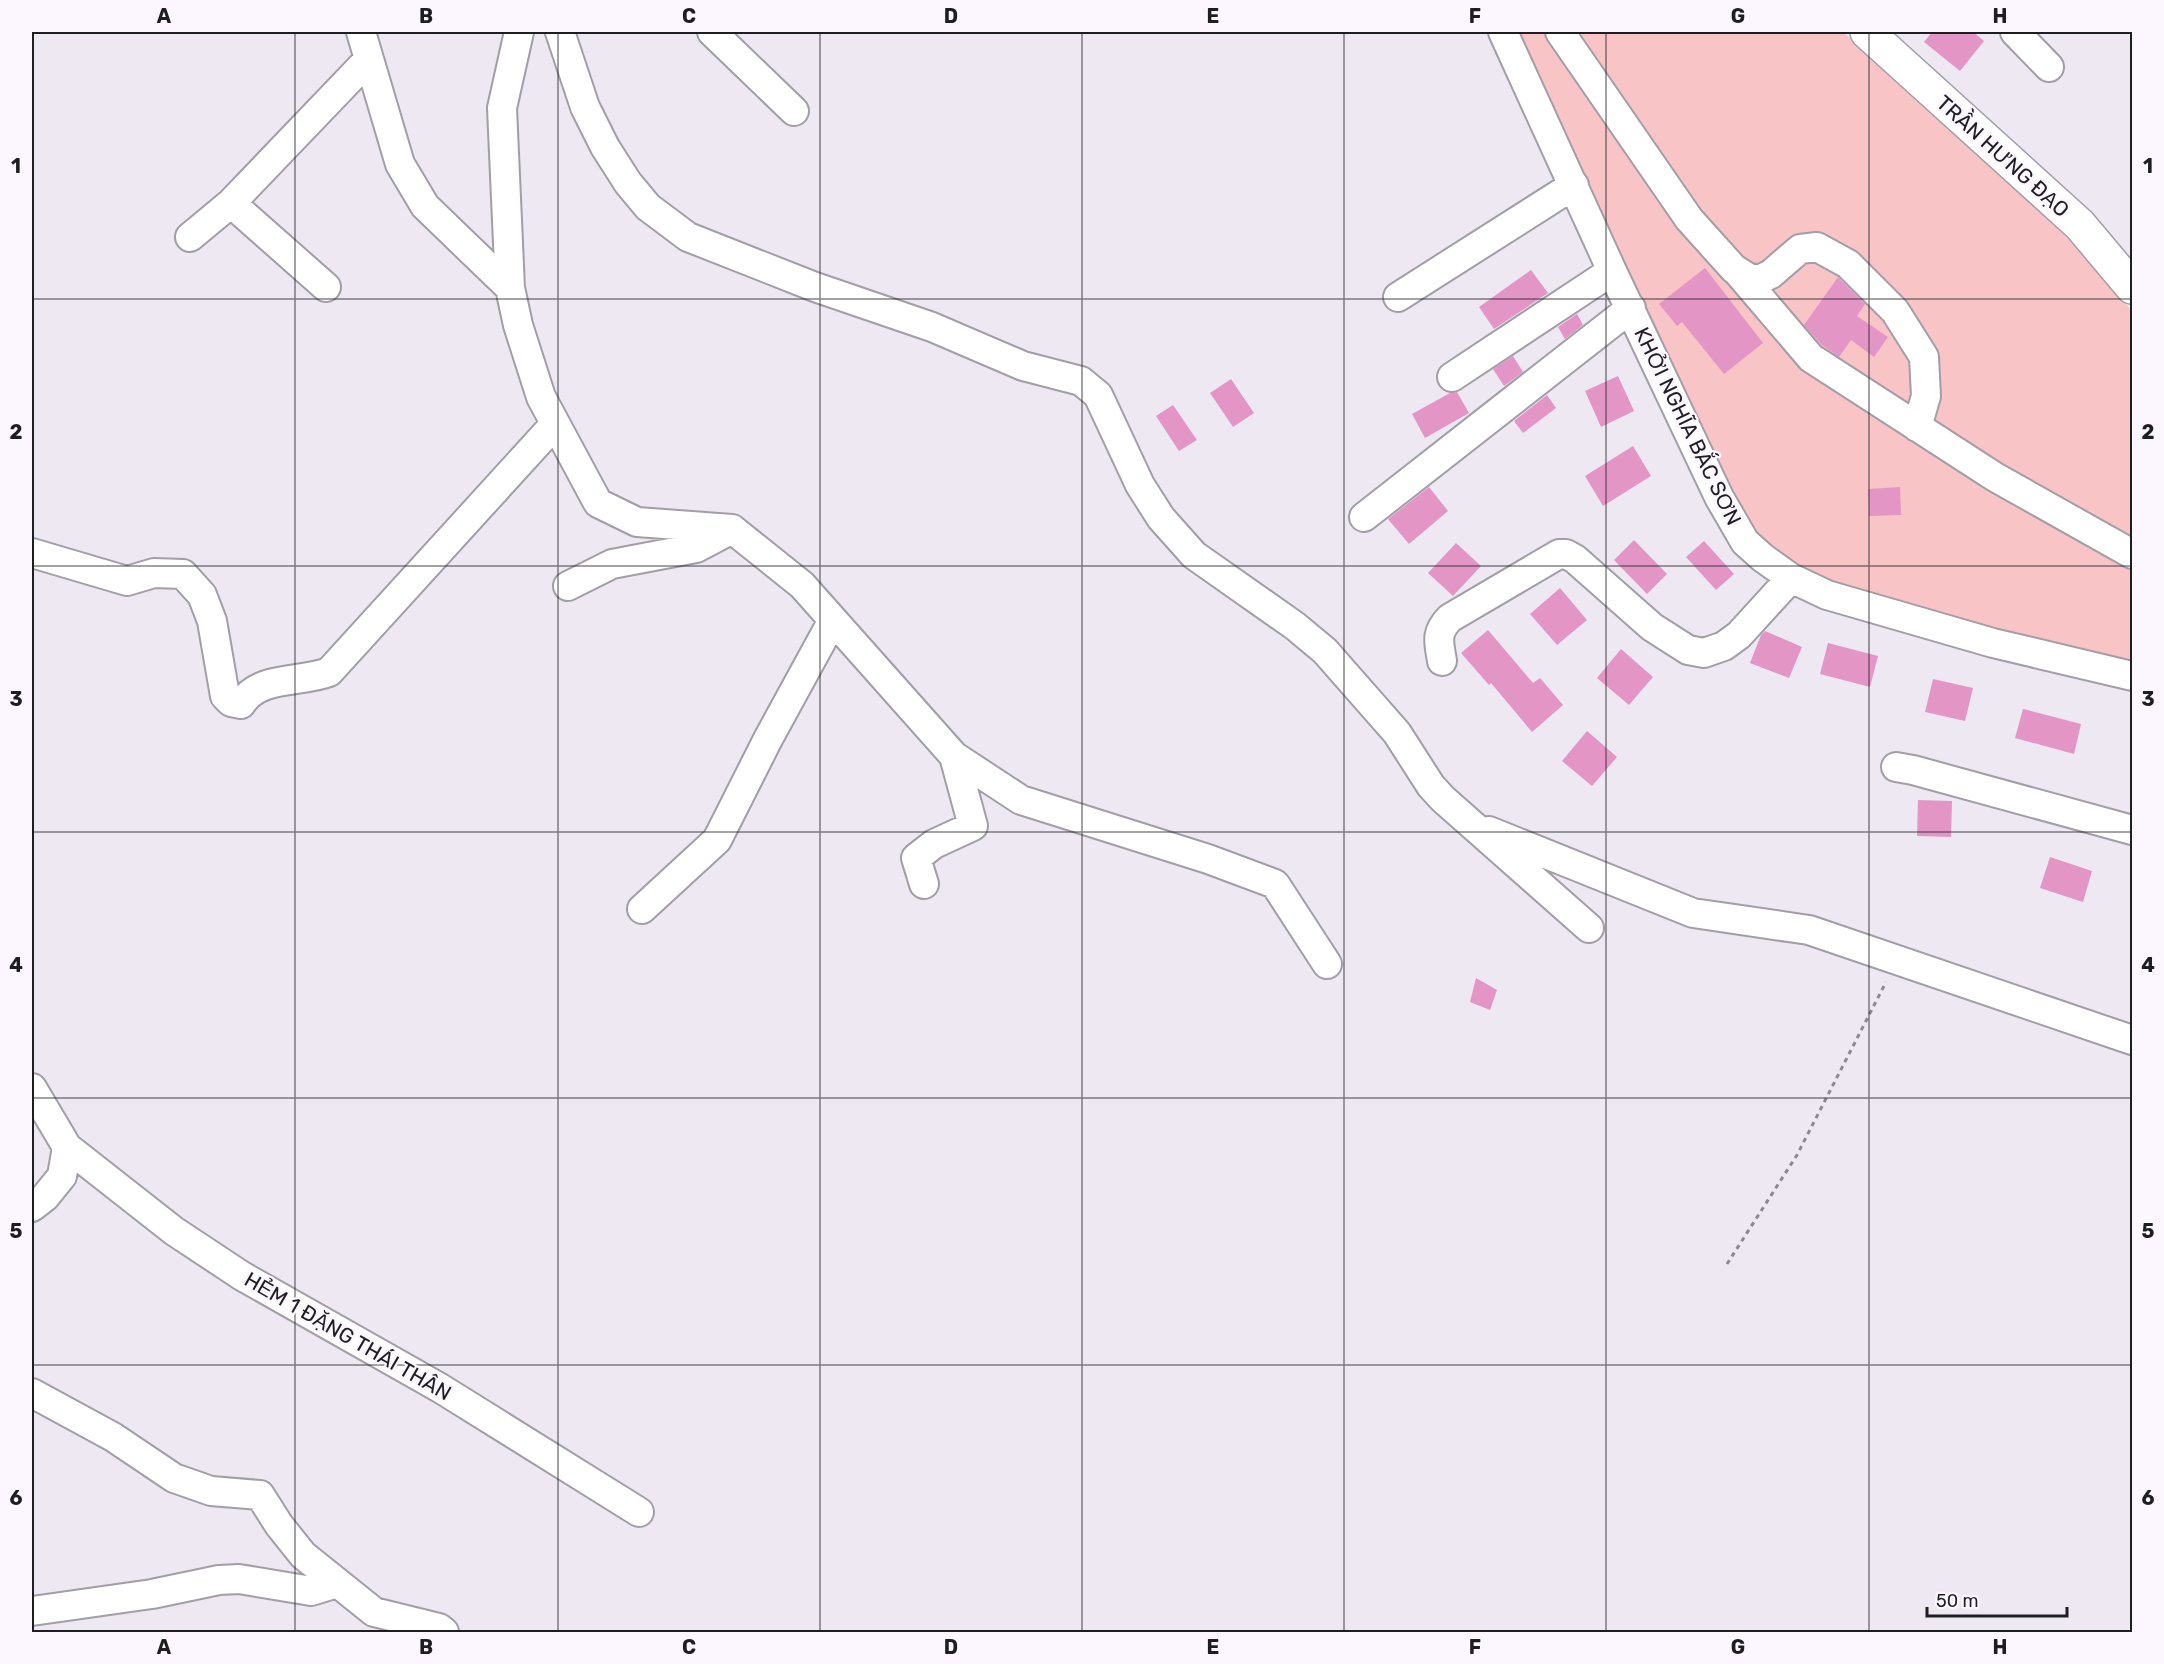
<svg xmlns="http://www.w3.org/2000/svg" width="2164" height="1664" font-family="Rubik,sans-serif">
  <rect width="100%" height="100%" fill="#ede8f2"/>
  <path fill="#f9c4c6" d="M1517 32H1843L2061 231 2132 311V662L1905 606 1847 589 1797 570 1759 538 1732 495Z"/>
  <path fill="#e396c5" d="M1932 32H1973L1984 41 1960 71 1924 42Z
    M1705 268 1763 343 1724 374 1682 322 1677 326 1659 304Z
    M1531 270 1548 293 1494 329 1479 307Z
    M1838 277 1865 304 1857 316 1888 337 1874 357 1851 340 1839 357 1822 345 1804 325Z
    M1577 314 1583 325 1565 339 1558 327Z
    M1513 356 1523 372 1504 386 1493 369Z
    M1618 376 1634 411 1601 427 1585 391Z
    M1231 379 1254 413 1233 427 1210 393Z
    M1457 392 1469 413 1425 438 1412 414 1450 393Z
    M1547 395 1556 408 1523 433 1514 421Z
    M1173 405 1197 440 1179 451 1156 416Z
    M1633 446 1651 476 1603 506 1585 476Z
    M1429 487 1448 511 1409 544 1388 519Z
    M1900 487 1901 515 1869 516 1868 489Z
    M1634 540 1667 574 1647 594 1614 560Z
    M1704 541 1734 574 1716 590 1686 557Z
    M1456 543 1481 566 1453 596 1428 573Z
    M1560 588 1587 620 1557 645 1530 614Z
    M1488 630 1533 683 1540 678 1563 705 1532 732 1491 683 1489 685 1461 653Z
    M1765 631 1802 647 1789 678 1750 663 1761 635Z
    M1828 643 1878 656 1870 687 1820 674Z
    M1621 649 1653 677 1629 705 1597 678Z
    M1933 679 1973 688 1965 721 1925 712Z
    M2023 709 2081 724 2074 754 2015 738Z
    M1587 731 1617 757 1592 786 1562 761Z
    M1918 800 1952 801 1951 837 1917 836Z
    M2050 857 2092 871 2083 902 2040 888Z
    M1476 978 1497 990 1490 1010 1470 1002Z"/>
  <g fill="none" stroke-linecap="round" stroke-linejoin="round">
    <g stroke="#a29da6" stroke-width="32">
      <path id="minor" d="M361 32 400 164 425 206 510 288
        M519 32 502 108 510 288 518 325 541 397 598 503 637 522 732 529 802 585 954 756 1021 800 1208 859 1275 884 1327 964
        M560 32 585 107 605 147 628 183 648 207 688 237 815 287 932 327 1023 366 1081 381 1098 395 1140 485 1161 518 1194 555 1295 626 1325 651 1397 733 1431 786 1443 799 1589 928
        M712 32 794 111
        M1503 32 1612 271 1719 497 1745 542 1763 558 1791 578 1827 595 1993 643 2132 676
        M1560 32 1689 219 1734 269 1747 277 1759 280 1771 274 1800 249 1817 247 1848 264 1895 311 1924 357 1926 396 1917 427
        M2015 32 2049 67
        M231 203 326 287
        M190 237 231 203 368 60
        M1736 270 1811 358 1995 477 2132 554
        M1398 297 1574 185
        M1452 377 1612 271
        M1364 517 1631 308
        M32 553 127 581 154 573 183 574 202 595 212 621 225 696 231 702 241 704C259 675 301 683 329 672L555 424
        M568 586 612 564 696 548 732 529
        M1442 661C1439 642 1435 633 1450 618L1559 554H1566L1575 559 1652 627 1688 650 1704 653 1724 646 1739 635 1791 578
        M1896 767 1913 770 2132 830
        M1489 831 1693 913 1809 930 2132 1040
        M924 884 916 858 934 844 973 826 954 756
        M642 909 717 840 768 739 833 620
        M32 1088 67 1147 62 1176 45 1197 32 1207
        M67 1147 174 1231 242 1276 440 1388 639 1512
        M32 1393 113 1437 174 1478 211 1491 260 1495 279 1525 303 1555 374 1612 439 1628 444 1632
        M32 1611 152 1594 219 1580 239 1579 311 1591 337 1583"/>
    </g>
    <g stroke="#a29da6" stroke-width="36">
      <path id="major" d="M1867 32 2080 225 2132 287"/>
    </g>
    <path stroke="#8c888f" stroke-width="3" stroke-dasharray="4.5 4.5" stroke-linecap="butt" d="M1727 1264 1797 1155 1886 982"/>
    <use href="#minor" stroke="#fff" stroke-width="28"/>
    <use href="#major" stroke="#fff" stroke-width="33"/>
  </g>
  <path fill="none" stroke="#1e1d20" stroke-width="1.5" stroke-opacity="0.55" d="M295 32V1632M558 32V1632M820 32V1632M1082 32V1632M1344 32V1632M1606 32V1632M1869 32V1632M32 299H2132M32 566H2132M32 832H2132M32 1098H2132M32 1365H2132"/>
  <g text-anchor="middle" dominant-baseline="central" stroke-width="4.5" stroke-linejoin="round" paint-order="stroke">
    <g font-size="21" fill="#1e1d20" stroke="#fbf6ff">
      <text transform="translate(2003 156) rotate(42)">TRẦN HƯNG ĐẠO</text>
      <text transform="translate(1688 426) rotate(64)">KHỞI NGHĨA BẮC SƠN</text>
      <text transform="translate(348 1336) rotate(30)">HẺM 1 ĐẶNG THÁI THÂN</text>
    </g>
  </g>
  <rect width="2164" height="1664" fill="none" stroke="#fbf6ff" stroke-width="66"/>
  <path d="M1927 1607v9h140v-9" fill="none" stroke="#1e1d20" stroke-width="3"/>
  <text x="1936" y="1607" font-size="18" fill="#1e1d20" stroke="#fbf6ff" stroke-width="4.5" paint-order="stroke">50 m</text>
  <rect x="33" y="33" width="2098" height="1598" fill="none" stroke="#1e1d20" stroke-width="2"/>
  <g font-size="20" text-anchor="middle" font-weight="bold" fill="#1e1d20">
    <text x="164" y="23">A</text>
    <text x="426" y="23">B</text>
    <text x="689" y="23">C</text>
    <text x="951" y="23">D</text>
    <text x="1213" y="23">E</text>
    <text x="1475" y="23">F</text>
    <text x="1738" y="23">G</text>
    <text x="2000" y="23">H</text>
    <text x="16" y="173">1</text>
    <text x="2148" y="173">1</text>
    <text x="16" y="439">2</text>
    <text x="2148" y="439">2</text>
    <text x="16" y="706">3</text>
    <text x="2148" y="706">3</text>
    <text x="16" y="972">4</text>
    <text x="2148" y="972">4</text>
    <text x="16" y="1238">5</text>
    <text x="2148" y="1238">5</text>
    <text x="16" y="1505">6</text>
    <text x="2148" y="1505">6</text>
    <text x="164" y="1654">A</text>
    <text x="426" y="1654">B</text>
    <text x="689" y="1654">C</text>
    <text x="951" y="1654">D</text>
    <text x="1213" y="1654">E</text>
    <text x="1475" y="1654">F</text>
    <text x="1738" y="1654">G</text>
    <text x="2000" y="1654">H</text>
  </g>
</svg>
